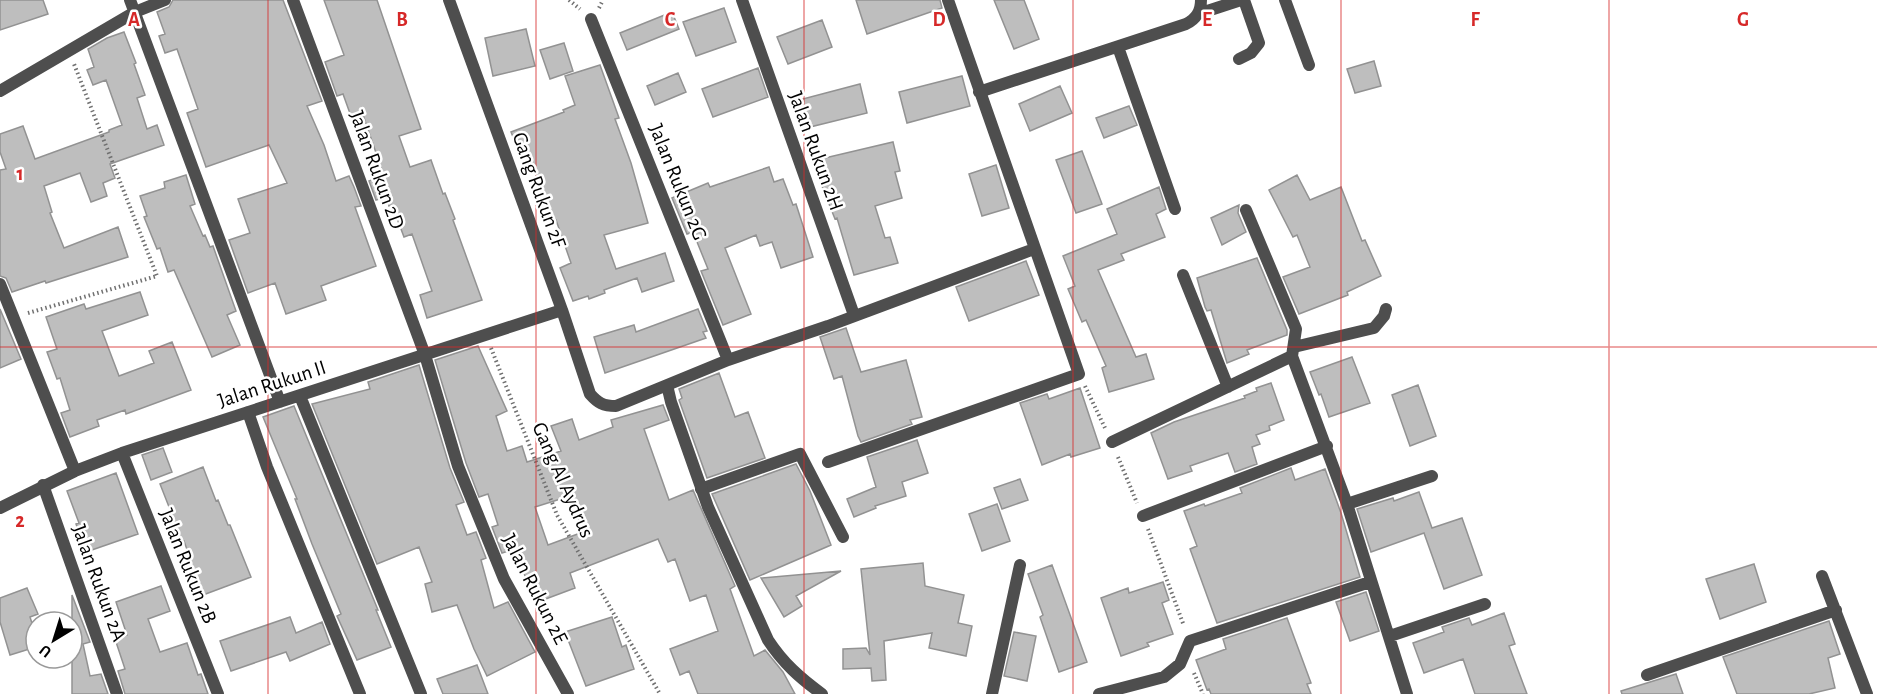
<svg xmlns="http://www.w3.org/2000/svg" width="1877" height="694" font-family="'Alegreya Sans',sans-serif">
  <rect width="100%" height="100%" fill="#fff"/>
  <path fill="#bebebe" stroke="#929292" stroke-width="1.5" fill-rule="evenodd" d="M0 0H43L48 14 0 30Z
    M173 0H283L322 101 307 106 324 145 336 181 349 176 354 187 361 206 355 207 376 266 321 286 326 300 286 314 275 283 248 293 229 240 250 233 238 199 287 183 269 145 206 167 187 113 198 109 177 49 165 53 159 36 165 34 157 12 169 7Z
    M324 0H377L421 129 399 136 410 167 431 160 443 194 445 193 455 219 453 220 482 300 427 318 420 295 432 291 412 234 404 237 392 205 389 206 386 197 376 200 369 181 384 176 363 115 352 119 343 94 337 96 325 62 344 55Z
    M856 0H940L942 8 867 34Z
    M994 0H1024L1039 39 1014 49Z
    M724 8 736 42 696 56 683 22Z
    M672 12 679 29 627 50 620 33Z
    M822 20 832 47 788 64 777 37Z
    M526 29 535 66 493 76 485 38Z
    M124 32 136 63 134 64 145 95 137 98 147 129 157 125 164 145 110 164 115 178 103 183 107 196 91 202 80 173 44 186 52 212 50 213 64 248 118 227 128 257 46 283 45 281 12 292 6 278 0 276V170L6 169 0 152V134L23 126 35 159 109 132V130L122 125 106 80 93 85 87 70 94 67 88 49 107 38Z
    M564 43 573 71 550 79 540 50Z
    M1374 61 1381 86 1355 93 1347 69Z
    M600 65 619 118 615 119 631 163 648 223 604 235 616 269 665 253 674 281 642 292 637 278 604 290 605 293 589 299 588 296 573 301 560 268 571 263 556 220 549 222 541 198H544L531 162 524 164 511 132 564 112 563 110 575 105 565 76Z
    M758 68 768 97 713 117 702 89Z
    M678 73 686 92 655 105 647 86Z
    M962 76 970 106 907 123 899 92Z
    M860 84 867 113 806 128 799 100Z
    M1060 86 1072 113 1030 131 1019 104Z
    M1129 106 1137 125 1104 138 1096 118Z
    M893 142 900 171 895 172 902 198 875 206 885 238 890 237 898 263 854 275 837 218 835 219 812 161Z
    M1082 151 1102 204 1076 213 1056 160Z
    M996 165 1009 208 982 216 969 174Z
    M769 167 774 182 783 179 793 205 796 204 813 257 781 268 772 242 760 246 756 235 725 248 751 314 723 325 701 271 708 269 693 232 687 234 672 198 708 183 710 187Z
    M186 175 195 204 190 206 203 236 205 235 210 247 213 246 236 311 227 315 240 345 212 357 174 270 168 272 160 248 157 249 144 217 147 216 140 196 165 188 164 182Z
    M1297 175 1310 200 1341 187 1362 241 1365 240 1381 276 1347 292 1348 295 1299 314 1283 277 1310 267 1297 235 1293 237 1269 190Z
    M1159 187 1166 209 1156 214 1165 237 1121 254 1124 260 1098 270 1136 357 1146 354 1154 379 1109 392 1102 368 1106 366 1086 320 1082 322 1068 289 1075 286 1063 256 1117 234 1107 209Z
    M1239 205 1238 213 1246 232 1222 245 1211 218Z
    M1257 258 1287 330V335L1247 350 1249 354 1227 363 1211 310 1207 311 1205 307 1197 278Z
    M1026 261 1039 295 969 321 956 287Z
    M140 292 148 315 102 331 119 376 154 363 149 351 172 342 191 390 126 414 125 410 97 420 99 426 70 437 61 413 70 410 60 378 57 379 47 352 57 349 46 317 84 304 86 309Z
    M0 309 21 359 0 368Z
    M698 309 707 331 703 332 706 338 605 373 594 337 634 325 636 332Z
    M846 328 861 372 906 360 922 417 910 420 912 424 861 442 858 436 842 376 834 379 820 337Z
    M478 346 507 411 496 416 507 451 522 446 527 462 561 451 551 426 572 419 579 440 613 427 611 420 663 405 669 420 644 429 669 500 693 490 735 586 730 589 754 656 765 650 783 672 795 694H698L689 671 680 675 670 649 718 631 706 595 690 601 675 559 668 562 658 539 570 573 575 588 535 603 515 549 502 553 492 527 498 525 488 494 479 497 466 463 435 360ZM570 496 583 532 548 545 535 507Z
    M1352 357 1370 403 1329 417 1321 394 1319 395 1310 372Z
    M419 365 450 468 464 502 456 505 467 535 476 532 486 558 481 560 494 608 508 602 535 652 487 676 474 649 457 605 432 612 425 584 432 582 419 547 377 564 312 404 370 389 368 382Z
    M719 373 735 417 748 412 765 458 707 478 679 400 682 398 679 389Z
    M1271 383 1284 420 1269 426 1270 430 1256 435 1260 444 1252 447 1257 464 1235 472 1228 453 1190 466 1192 471 1168 479 1151 433 1174 422 1245 398 1244 396 1257 391 1256 388Z
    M1418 385 1436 436 1410 446 1392 395Z
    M1080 388 1100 448 1071 457 1070 454 1042 465 1020 403 1047 394 1049 399Z
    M294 406 378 610H376L391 647 357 660 337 616 341 614 312 544 295 499H297L263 417Z
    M917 440 928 473 902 482 906 496 875 506 876 508 854 517 847 499 876 487 867 457Z
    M163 448 172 472 151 480 142 455Z
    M796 464 810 491 831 545 750 580 712 494Z
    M203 467 216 501 218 500 228 525H230L251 577 203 595 184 541 177 544 174 540 166 520 173 517 160 484Z
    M1291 468 1295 480 1325 469 1341 513 1360 577 1217 623 1190 549 1197 546 1184 511 1204 504 1205 506 1242 493 1240 488Z
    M116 473 138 534 86 552 76 524 79 523 67 491Z
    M1020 479 1028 500 1002 509 994 488Z
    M1419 492 1432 528 1462 518 1482 575 1444 589 1424 533 1371 552 1357 509 1393 498 1394 501Z
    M997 504 1010 541 982 551 969 514Z
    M923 563 925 586 964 595 958 623 972 626 966 656 929 648 932 633 884 641 886 680 872 681 871 668 843 669V649L866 648 870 655 861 569Z
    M1754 564 1766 602 1720 619 1706 579Z
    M1052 565 1087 662 1059 672 1040 617 1043 615 1028 574Z
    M841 571 796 596 802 606 784 617 761 578Z
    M1163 582 1169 600 1162 603 1173 634 1147 643 1149 646 1121 656 1101 598 1128 588 1129 593Z
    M161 586 170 611 148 619 160 652 187 643 198 675 201 674 208 694H125L118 671 125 669 115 639 127 635 116 602Z
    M27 588 38 614 30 617 36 636V647L10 655 0 622V598Z
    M1366 592 1379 631 1350 641 1336 602Z
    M72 595 90 642 83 644 90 676 101 674 108 694H72Z
    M1504 613 1515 644 1509 646 1527 694H1475L1463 659 1424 673 1413 643 1444 632 1442 627 1469 618 1472 625Z
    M290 617 296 633 322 622 330 644 290 661 286 652 231 671 220 641Z
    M612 617 622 647 626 645 634 669 586 686 565 632Z
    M1287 618 1311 683 1307 684 1311 694H1211L1209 689 1207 690 1196 660 1226 649 1223 639Z
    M1829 621 1840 654 1828 658 1835 688 1809 694H1737L1723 657Z
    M1014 632 1036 636 1027 681 1004 676Z
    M477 665 488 694H443L437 679Z
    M1676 674 1683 694H1622L1621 691Z"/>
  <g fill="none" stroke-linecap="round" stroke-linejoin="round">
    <path stroke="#707070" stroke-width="4" stroke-dasharray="1.5 3" stroke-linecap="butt" d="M569 0 580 9
      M599 8 603 0
      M28 313 157 276 74 64
      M491 348 557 515 660 694
      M1085 386 1105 428
      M1118 457 1137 503
      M1148 529 1184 626
      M1194 673 1203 694"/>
    <path stroke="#4e4e4e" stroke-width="12" d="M701 489 800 454 843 537"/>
    <path stroke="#4e4e4e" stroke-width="12" d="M130 0 280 402
      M293 0 425 355 458 466 504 579 568 694
      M449 0 562 310 590 394C598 403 603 406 616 406L728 360 828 326 1034 249
      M742 0 854 315
      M1285 0 1309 65
      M1198 14 1241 0
      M591 19 728 360
      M1118 47 1175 209
      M1239 59 1251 53 1259 43 1244 0
      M0 91 135 12 165 0
      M979 92 1186 24C1196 19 1201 12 1201 0
      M1246 210 1296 329 1292 356 1347 504 1407 694
      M1183 275 1228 387
      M0 284 75 471
      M1294 347 1374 328 1384 316 1386 309
      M667 385 671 402 708 507 768 640C783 663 800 678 822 694
      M300 396 421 694
      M248 412 267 467 360 694
      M1112 442 1292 356
      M122 453 218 694
      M828 462 1079 374 948 0
      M43 485 117 694
      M1347 504 1432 476
      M0 508 75 471 122 453 562 310
      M1143 516 1327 446
      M1822 576 1867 694
      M1390 636 1485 604
      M1647 675 1836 610
      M992 694 1020 565
      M1099 694 1164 677 1180 664 1190 641 1370 582"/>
  </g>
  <path fill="none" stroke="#d62828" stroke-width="1.5" stroke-opacity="0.55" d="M268 0V694M536 0V694M804 0V694M1073 0V694M1341 0V694M1609 0V694M0 347H1877"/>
  <g text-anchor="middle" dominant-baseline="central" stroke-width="5" stroke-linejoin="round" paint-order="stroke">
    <g font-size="21" fill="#000" stroke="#fff">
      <text transform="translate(816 151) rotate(70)">Jalan Rukun 2H</text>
      <text transform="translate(377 170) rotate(70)">Jalan Rukun 2D</text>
      <text transform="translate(678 182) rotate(68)">Jalan Rukun 2G</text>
      <text transform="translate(539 190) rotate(70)">Gang Rukun 2F</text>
      <text transform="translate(272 384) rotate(-18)">Jalan Rukun II</text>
      <text transform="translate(563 480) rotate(66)">Gang Al Aydrus</text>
      <text transform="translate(188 566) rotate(68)">Jalan Rukun 2B</text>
      <text transform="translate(99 583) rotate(70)">Jalan Rukun 2A</text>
      <text transform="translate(535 589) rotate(63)">Jalan Rukun 2E</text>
    </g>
  </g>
  <g font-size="20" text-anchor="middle" font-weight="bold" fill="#d62828" stroke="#fff" stroke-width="5" stroke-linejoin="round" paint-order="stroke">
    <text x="134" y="26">A</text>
    <text x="402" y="26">B</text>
    <text x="670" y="26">C</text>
    <text x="939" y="26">D</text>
    <text x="1207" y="26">E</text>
    <text x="1475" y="26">F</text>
    <text x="1743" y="26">G</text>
    <text x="20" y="180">1</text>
    <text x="20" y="527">2</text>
  </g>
  <g transform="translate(54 640) rotate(218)"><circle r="28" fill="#ffffff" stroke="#999999" stroke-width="1.5"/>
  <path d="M0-4.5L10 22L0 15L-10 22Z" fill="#000000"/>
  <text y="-9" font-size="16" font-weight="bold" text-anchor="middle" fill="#000000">U</text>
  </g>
</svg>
